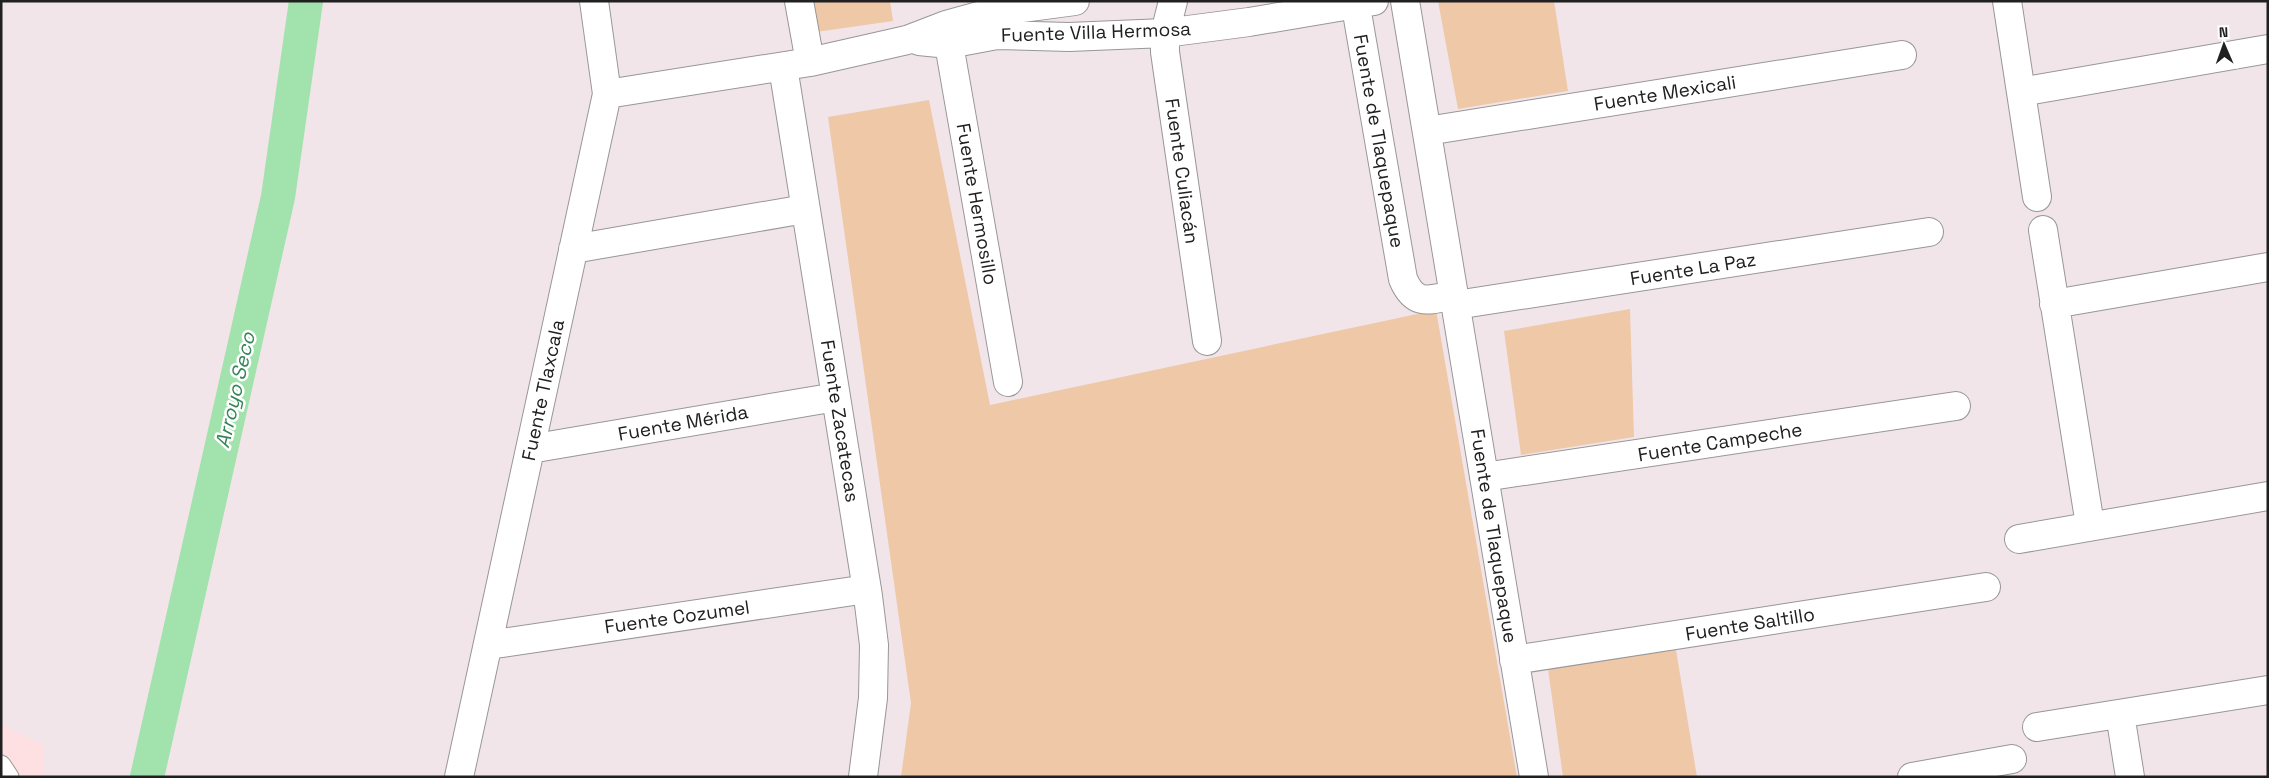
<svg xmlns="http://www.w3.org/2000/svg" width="2269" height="778" font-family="'Space Grotesk',sans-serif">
  <rect width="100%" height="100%" fill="#f1e5ea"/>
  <path fill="#ffe0e2" d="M1 724 43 745 44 777H1Z"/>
  <path fill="#efc8a8" d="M811 1H890L893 21 816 32Z
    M1438 1H1554L1568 91 1458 109Z
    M929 100 990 405 1436 310 1517 777H901L911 703 828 117Z
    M1630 309 1634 437 1521 455 1504 331Z
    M1676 650 1697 777H1563L1548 669Z"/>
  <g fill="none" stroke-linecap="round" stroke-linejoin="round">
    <path stroke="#a2e2ad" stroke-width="34" d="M147 777 278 197 306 1"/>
    <g stroke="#979797" stroke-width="21">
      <path id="service" d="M1 765 9 777"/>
    </g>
    <g stroke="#979797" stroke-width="30">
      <path id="minor" d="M799 1 810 62
        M1173 1 1165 33V52L1207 341
        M1355 1 1403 279C1415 307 1429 300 1454 295
        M1405 1 1534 777
        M2007 1 2037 197
        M946 27 1008 382
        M919 41 949 44 997 35 1069 37 1165 33 1249 22 1374 1
        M783 67 868 596 874 645 873 698 863 777
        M2021 92 2268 49
        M607 94 810 62 907 40 946 25 993 12 1075 1
        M1427 131 1902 55
        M2043 230 2090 525
        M573 249 805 209
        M2054 304 2268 267
        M1456 305 1929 232
        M530 449 836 397
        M1484 477 1956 406
        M2019 539 2268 496
        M488 645 867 589
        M1514 660 1986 587
        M2120 714 2130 777
        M2037 727 2268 690
        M459 777 607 94 594 1
        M1912 777 2012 759"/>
    </g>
    <use href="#service" stroke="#fff" stroke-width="19"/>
    <use href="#minor" stroke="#fff" stroke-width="28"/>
  </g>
  <g text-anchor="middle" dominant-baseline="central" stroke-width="5" stroke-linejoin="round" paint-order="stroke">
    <g font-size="19" fill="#202020" stroke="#fff">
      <text transform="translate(1096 32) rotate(-2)">Fuente Villa Hermosa</text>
      <text transform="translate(1665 93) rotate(-9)">Fuente Mexicali</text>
      <text transform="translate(1379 141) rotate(80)">Fuente de Tlaquepaque</text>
      <text transform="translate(1182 171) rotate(82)">Fuente Culiacán</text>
      <text transform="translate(977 204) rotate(80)">Fuente Hermosillo</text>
      <text transform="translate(1693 269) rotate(-9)">Fuente La Paz</text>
      <text transform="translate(543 390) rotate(-78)">Fuente Tlaxcala</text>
      <text transform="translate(840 421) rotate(81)">Fuente Zacatecas</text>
      <text transform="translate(683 423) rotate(-10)">Fuente Mérida</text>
      <text transform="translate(1720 442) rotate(-9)">Fuente Campeche</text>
      <text transform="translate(1494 536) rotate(81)">Fuente de Tlaquepaque</text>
      <text transform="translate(677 617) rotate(-8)">Fuente Cozumel</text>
      <text transform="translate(1750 624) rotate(-9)">Fuente Saltillo</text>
    </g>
    <g font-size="20" font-style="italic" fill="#358558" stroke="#fff">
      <text transform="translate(235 390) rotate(-77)">Arroyo Seco</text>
    </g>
  </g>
  <rect width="2269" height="778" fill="none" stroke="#202020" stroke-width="5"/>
  <g transform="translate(2224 45) rotate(358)" stroke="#ffffff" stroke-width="4" paint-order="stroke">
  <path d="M0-4L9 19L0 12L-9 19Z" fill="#202020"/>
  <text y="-8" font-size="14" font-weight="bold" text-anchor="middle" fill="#202020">N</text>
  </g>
</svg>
